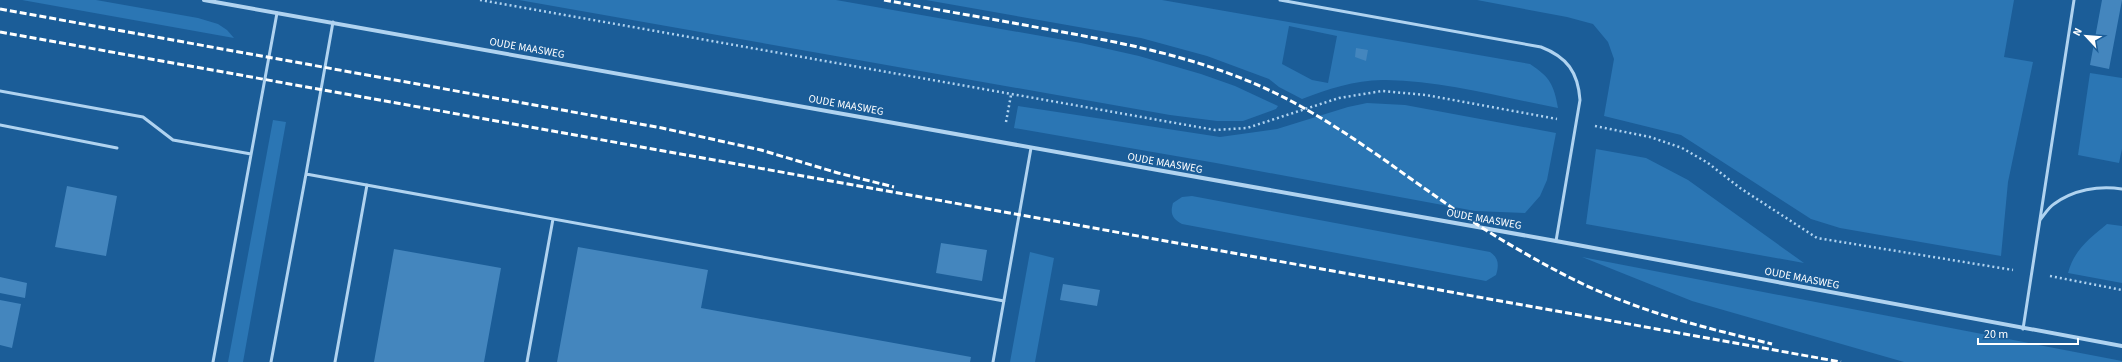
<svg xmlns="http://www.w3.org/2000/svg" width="2122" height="362" font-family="'Source Sans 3',sans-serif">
  <rect width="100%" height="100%" fill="#1b5d98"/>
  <path fill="#2b76b4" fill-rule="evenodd" d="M22 0H96L198 18 218 24 227 30 234 38Z
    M519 0H836L1081 43 1139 56 1201 74 1235 86 1278 106 1276 109 1243 121H1217L1170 115Z
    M926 0H1162L1530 64C1550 77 1554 85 1558 108 1501 97 1443 81 1386 80 1358 79 1328 89 1302 99L1279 87 1269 79 1207 56 1141 38ZM1289 26 1337 36 1328 83 1312 80 1282 64Z
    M1477 0H2014L2004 57 2033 62 2008 182 2001 256 1840 228 1811 219 1681 135 1604 116 1614 59 1608 42 1593 24 1567 17Z
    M2090 73 2122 78V149L2119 163 2078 155Z
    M1367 103 1405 105 1556 133 1547 180 1540 196 1525 213 1475 211 1216 163 1014 128 1018 106 1220 137 1277 129 1348 107Z
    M273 120 286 122 243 362H228Z
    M1596 149 1646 158 1688 180 1804 263 1586 224Z
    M1192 196 1490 252C1499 258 1499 265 1496 275L1486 281 1182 224C1172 218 1170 214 1173 203L1182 197Z
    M2107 224 2122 226V283L2068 273C2074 250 2089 239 2107 224Z
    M1030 252 1054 258 1035 362H1010Z
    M1582 257 2122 361V362H1904L1692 301Z"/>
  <path fill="#4486be" d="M2102 0H2122L2109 69 2090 65Z
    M1356 48 1368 50 1366 61 1355 57Z
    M67 186 117 196 106 256 55 247Z
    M941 243 987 250 982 281 936 273Z
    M578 247 708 270 701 308 971 357 970 362H557Z
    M394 249 501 268 484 362H374Z
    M0 277 27 283 25 298 0 293Z
    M1063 284 1100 290 1097 306 1060 300Z
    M0 300 21 304 12 348 0 345Z"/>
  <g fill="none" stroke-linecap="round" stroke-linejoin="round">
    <path stroke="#b0d3f0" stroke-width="2.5" stroke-dasharray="2 3" stroke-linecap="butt" d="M480 0 1215 130 1247 128 1339 98 1382 91 1426 95 1557 119
      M1006 122 1011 95
      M1595 126 1650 137 1682 148 1708 163 1740 188 1817 238 2013 270
      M2050 276 2122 290"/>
    <path stroke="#b0d3f0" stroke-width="3" d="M1280 0 1541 47C1567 57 1578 72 1580 100L1556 241
      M333 22 306 174 1004 301
      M0 91 143 117 173 140 251 154
      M0 125 117 148
      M2040 220C2044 215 2049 207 2054 204 2073 190 2099 185 2122 189
      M2023 329 2074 0
      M213 362 277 13
      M271 362 306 174
      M335 362 367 185
      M527 362 553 219
      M993 362 1031 148"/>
    <path stroke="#b0d3f0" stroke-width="4" d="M204 0 1556 241 2122 346"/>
    <path stroke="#fff" stroke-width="3" stroke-dasharray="7 3" stroke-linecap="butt" d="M884 0C938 10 992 19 1046 29 1124 43 1203 58 1275 93 1356 132 1425 194 1502 240 1541 263 1582 286 1623 301 1672 320 1723 332 1772 344
      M0 9 662 128 761 150 838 173 894 187
      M0 32 1841 362"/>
  </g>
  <g text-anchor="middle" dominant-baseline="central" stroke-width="3" stroke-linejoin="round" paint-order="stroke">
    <g font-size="11" fill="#fff" stroke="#1b5d98">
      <text transform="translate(527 48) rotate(10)">OUDE MAASWEG</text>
      <text transform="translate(846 105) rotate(10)">OUDE MAASWEG</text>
      <text transform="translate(1165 163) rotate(10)">OUDE MAASWEG</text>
      <text transform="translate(1484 219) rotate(10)">OUDE MAASWEG</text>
      <text transform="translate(1802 278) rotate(11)">OUDE MAASWEG</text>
    </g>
  </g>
  <g transform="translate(2086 36) rotate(296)" stroke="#1b5d98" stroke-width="3" paint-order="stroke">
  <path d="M0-3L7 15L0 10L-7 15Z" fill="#ffffff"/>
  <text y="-6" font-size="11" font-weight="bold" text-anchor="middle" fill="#ffffff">N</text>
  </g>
  <path d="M1978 338v6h100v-6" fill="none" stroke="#ffffff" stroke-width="2"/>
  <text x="1984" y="338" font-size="12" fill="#ffffff" stroke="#1b5d98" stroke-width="3" paint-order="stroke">20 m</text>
</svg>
